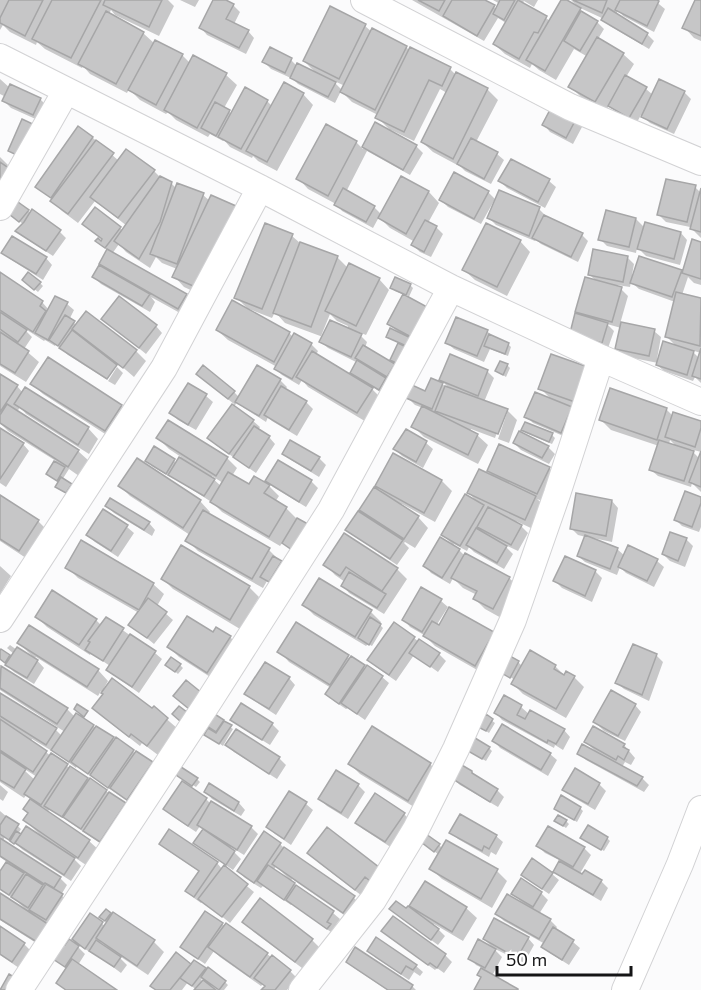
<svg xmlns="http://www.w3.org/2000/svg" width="701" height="990" font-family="Commissioner,sans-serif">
  <rect width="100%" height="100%" fill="#fbfbfc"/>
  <path fill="#0003" fill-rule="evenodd" d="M0 0H168L174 6 159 36 115 15 111 10 109 14 143 33 155 44 156 42 183 56 191 64 194 57 226 75 237 85 224 108 232 114 267 101 272 106 303 94 313 105 277 171 258 161 253 156 252 158 230 147 224 140 223 141 210 134 208 137 176 120 168 112 166 114 140 100 129 89 127 93 90 74 83 66 82 68 45 49 37 42 36 45 10 32 3 25 0 30Z
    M180 0H199L195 7Z
    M215 0H223L233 5 240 12 234 24 248 31 254 38 246 54 207 35 201 28Z
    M412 0H482L497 9 500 4 493 0H538L534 7 524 1 522 4 546 18 550 21 564 0 578 8 587 17 597 22 604 29 598 39 623 54 634 64 626 77 646 89 653 95 684 92 691 99 674 134 650 123 641 115 636 124 616 112 609 105 606 111 581 97 570 86 588 57 574 49 556 80 539 70 532 64 530 68 505 54 494 44 506 23 498 18 484 41Z
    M571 0H654L665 9 654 32 623 16 618 10 616 15 647 34 654 41 649 49 610 26 603 20 604 19 578 7Z
    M697 0H701V41L694 38 684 27Z
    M331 8 365 26 372 32 406 47 410 51 450 69 456 75 488 90 498 100 476 142 497 154 504 160 491 184 465 171 461 167 433 152 422 142 447 93 440 89 414 141 391 130V131L377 117 378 115 352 102 341 91 335 103 298 84 293 79 271 69 264 62 271 49 291 60 297 66 317 74 304 61ZM332 80 345 86 342 90Z
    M0 79 10 88 40 99 47 106 40 121 11 108 4 101 6 97 0 94Z
    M575 121 582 127 573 144 550 132 544 125Z
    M376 124 416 146 423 153 410 175 367 151 346 192 374 207 381 214 401 178 429 192 439 203 428 223 436 227 443 234 431 257 420 252 413 245 415 242 390 228 379 217 373 228 342 211 336 204 308 189 298 178 356 142 363 149Z
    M78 128 93 138 119 161 154 171 161 178 171 183 176 188 203 195 210 201 208 298 184 287 174 276 177 269 162 263 156 257 150 268 126 252 119 244 112 254 186 295 196 305 189 318 151 297 155 302 150 312 101 284 94 277 107 270 101 264 108 251 97 241 102 243 103 240 84 224 120 228 123 231 127 226 95 201 78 223 62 211 52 201 53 200 37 187Z
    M0 157 8 165 0 185Z
    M511 161 549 181 556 187 545 208 507 188 500 181Z
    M695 187 701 193V238L690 227 666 222 659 215Z
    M488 192 495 199 481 224 448 207 441 200Z
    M500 192 539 209 546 216V217L582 235 588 241 578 262 541 244 536 240 535 241 496 225 489 218Z
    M28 211 60 232 66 238 53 256 24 237 17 231 23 224 14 217Z
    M607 212 636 219 645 228 681 233 687 240 680 265 646 256 637 247 636 253 607 246 600 239Z
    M292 236 300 243 337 257 348 268 379 279 389 290 366 335 356 331 367 342 365 348 394 365 400 372 386 396 371 386 370 387 382 399 368 423 308 387 302 380 299 385 282 375 276 369 277 367 228 340 217 330 289 333 293 337 295 335 311 344 318 351 316 355 360 381 352 372 358 363 328 348 321 342 323 337 285 323 275 312 272 318 249 309V310L236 297ZM330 314 337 321 348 326 347 329 324 337 321 336Z
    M520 241 530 252 507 296 475 280 464 270Z
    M693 241 701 243V285L694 283 688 277 682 295 701 300V353L691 350 699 358 701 353V383L695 377 693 381 664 371 657 365 658 363 623 356 617 349 621 328 607 324 614 331 608 348 578 340 583 317 577 311 597 282 590 275 627 257 634 264 632 275 681 271 683 274ZM631 282 639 289 675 302 666 336 678 348 659 360 657 359 661 337 654 331 620 324 628 296 617 285 630 287Z
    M3 252 46 258 52 265 43 280 10 259Z
    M0 274 42 302 49 310 56 298 67 304 74 310 69 320 77 325 136 351 146 361 134 377 119 364H115L106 379 68 355 56 344 55 346 45 340 44 341 27 330 26 331 32 337 24 349 39 362 26 382 0 366ZM74 329 84 339 83 340 72 332Z
    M27 283H40L43 286 38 292Z
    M410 285 413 288 408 299 428 309 405 368 392 360 400 343 388 336 399 333 389 324 404 295 395 291 392 288Z
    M103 319 156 326 162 333 146 354Z
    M487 331 494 338 508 344 511 347 508 356 490 349 484 362 454 349 447 343Z
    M451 356 488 372 494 378 484 402 507 410 517 420 509 443 498 439 507 413H504L495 438 471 429 470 431 477 435 488 445 478 464 424 437 413 426 423 408 415 405 408 398 426 393 431 380 448 387 441 380Z
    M552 356 586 412 568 405 578 415 568 438 533 423 526 416 552 400 540 388Z
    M507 365 510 368 506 377 497 371Z
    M117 367 123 373 115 385 108 381Z
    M0 376 17 386 23 393 88 428 98 439 89 454 26 414 20 407 17 412 78 451 89 461 79 476 69 469 62 480 74 488 69 495 60 490 57 487 60 482 48 474 56 461 8 431 0 423Z
    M280 380 287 387 285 390 306 402 313 409 297 436 272 421 268 417 266 422 244 408 237 402 234 407 253 421 260 427 258 430 269 437 275 444 256 473 216 445 209 438 234 404 205 381 234 392 239 397Z
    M32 384 121 406 131 416 116 441 43 394Z
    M611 390 667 410 673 416 701 422V452L690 449 700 459 701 455V492L692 483 691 487 658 476 651 470 659 446 611 430 600 419ZM670 440 677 447 669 444Z
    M206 396 213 402 196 430 178 420 171 413Z
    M0 430 23 444 29 451 6 487 0 483Z
    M523 430 552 435 555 438 552 444 526 433Z
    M406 431 426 443 433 449 423 468 402 456 395 449Z
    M158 438 227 458 237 468 232 476 249 486 255 478 270 487 279 496 275 502 286 508 297 519 307 525 291 550 283 542 280 546 222 512 213 503 174 478V479L153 467 147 461 154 448 177 463 181 457 169 449ZM212 476 223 483 221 486 211 477Z
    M514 443 548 447 555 454 549 464 521 450Z
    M284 454 319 458 326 465 319 477 291 460Z
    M393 455 442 481 452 491 435 522 402 504 401 506 418 517 428 528 415 548 405 542 404 543 409 548 397 565 354 536 347 530 368 519 369 518 361 510 385 494 376 486Z
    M279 462 311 481 318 488 306 507 273 487 267 481Z
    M549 468 559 478 548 503 537 499 546 507 535 530 516 521 528 533 518 551 503 544 513 554 504 569 474 552 469 547 467 551 454 544 453 545 443 535 477 502 469 493 495 478 488 471Z
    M120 486 200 501 210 512 208 515 269 550 284 565 272 584 267 581 263 588 198 551 187 540 190 535 130 496Z
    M0 496 38 521 48 531 29 560 0 541Z
    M701 498V527L699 532 682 526 675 519Z
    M612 501 618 508 612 542 593 538V540L617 549 625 556 657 561 664 567 654 587 626 573 620 567 617 575 585 562 578 556 586 537 578 535 571 528Z
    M107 506 149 523 155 530 152 536 114 513Z
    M104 512 127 527 134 533 118 557 95 542 88 535Z
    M441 539 459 550 465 556 509 578 520 588 503 619 485 609 475 599 477 595 463 588 453 578 450 584 431 573 425 566Z
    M686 539 693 546 685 567 670 561 663 554Z
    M566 558 596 572 602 578 592 602 562 588 555 581Z
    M325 564 397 569 407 579 384 614 349 593 343 586 345 582 335 575Z
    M0 566 11 576 0 594Z
    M67 567 153 584 164 594 157 606 173 620 154 644 130 624 139 613 78 578Z
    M163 579 249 587 259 597 240 629 173 589Z
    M441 601 448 607 436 626 493 634 503 644 486 675 435 646 424 635 410 627 404 620Z
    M304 605 371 612 381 622 380 625 383 628 372 646 368 644 366 646 314 615Z
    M37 617 96 620 102 626 107 619 155 653 162 659 139 693 115 676 108 669 110 666 91 653 90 655 47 627Z
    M297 624 366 669 382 677 389 683 365 720 348 708 346 709 334 701 327 694 331 688 289 662 279 651Z
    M213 635 230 637 240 647 218 682 179 657 169 647Z
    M414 638 419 642 439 654 446 661 438 672 414 655 396 681 376 667 369 660Z
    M19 643 98 670 108 681 104 688 152 710 154 708 178 729 158 755 142 743 140 746 104 718 94 708 105 694 101 691 98 696 36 657 35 658 44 668 34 684 14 672 7 665 8 664 0 658V654L9 656 12 658 14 654 7 648 10 645 17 650 31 657 32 656Z
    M634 646 657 656 663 662 649 701 624 689 617 683Z
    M530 652 555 666 565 676 574 677 584 687 566 718 523 694 513 684 515 680 500 671 518 662 522 666Z
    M180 665 183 668 178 674 170 667Z
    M1 668 67 709 75 717 77 715 115 741 117 740 136 754 137 753 152 763 159 770 134 806 77 766 76 768 57 754 32 739 31 741 51 756 106 791 125 804 132 811 107 848 50 809 47 812 89 841 100 851 89 867 74 857 73 858 81 866 71 881 23 850 13 841 5 837 2 842 60 878 67 885 61 895 69 902 53 926 47 922 46 923 44 948 0 920V894L24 910 25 909 17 901 0 890V874L7 862 0 857V841L2 838 0 837V811L21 829 18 834 40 835 25 820 29 814 25 809 32 799 27 794 24 798 0 782V695L56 730 62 736 65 732 0 690V670ZM26 770 37 777 35 780 25 771Z
    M289 678 295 685 276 715 253 700 246 693Z
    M505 697 521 707 529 714 564 730 570 737 563 750 555 745 554 748 502 720 496 713Z
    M241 705 272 724 279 731 270 745 239 726 232 720Z
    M635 705 641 712 625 741 604 731 595 722Z
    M210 713 233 729 223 746 206 734 210 728Z
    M484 715 495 723 489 733 483 729Z
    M236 731 279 758 286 765 277 779 234 752 227 745Z
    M494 741 550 754 557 760 548 776 500 748Z
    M586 742 624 745 635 758 631 765 625 762 622 767 642 778 649 785 644 792 586 760 579 753 598 754Z
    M489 748 492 751 486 761 473 754Z
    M350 764H430L440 774 419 810 360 774Z
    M472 772 477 778 497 790 504 797 498 807 460 785 453 778Z
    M181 777 197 779 200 782 196 787Z
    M182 783 206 799 211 804 251 827 258 834 244 855 231 847 230 848 241 859 233 870 202 849 195 843 204 830 200 826 196 832 172 816 165 809Z
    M599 784 606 791 595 810 571 796 564 790Z
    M0 785 8 792 3 801 0 799Z
    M358 785 365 792 348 819 327 806 320 799Z
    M210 786 239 803 245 810 241 816 212 799 206 792Z
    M290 793 306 804 313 810 291 845 275 834 268 827Z
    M580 808 583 811 577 822 558 811Z
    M404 814 411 821 392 848 363 829 357 823Z
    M556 821H566L569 824 566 828Z
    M451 832 496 836 503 842 496 855 491 852 489 857 458 839Z
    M265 833 280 844 287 851 354 898 364 908 354 922 292 879 291 881 298 888 333 913 340 919 333 929 336 932 335 935 292 904 291 905 263 886 261 888 245 878 238 871ZM276 866 289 879 288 880 274 870Z
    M582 838H607L610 841 604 851Z
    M161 843 217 863 223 870 225 868 254 892 230 923 203 901 201 903 194 898 187 891 200 872 167 850Z
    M426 845H439L443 849 497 871 507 881 492 908 442 879 431 869 439 855Z
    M538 846 584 848 591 855 579 875 601 881 608 888 601 901 562 878 555 872 561 861 545 853Z
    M309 853 379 870 366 899 319 863Z
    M523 874H552L559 880 549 894 530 881Z
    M521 881 541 893 548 900 539 914 550 920 557 927 555 930 573 942 580 948 569 965 550 953 543 947 545 944 504 921 497 914 524 904 513 894Z
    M411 906 466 908 477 918 463 941 434 924V925L445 936 438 945 398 916 391 909 416 914 417 912Z
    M106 911 112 916 114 914 154 942 164 952 148 975 121 957 120 958 127 965 121 973 94 953 93 954 80 946 74 939 90 915 105 926 108 923 104 920ZM101 942 108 948 107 949 100 944Z
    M393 918 445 955 452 962 444 973 437 968 435 970 390 938Z
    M244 922 312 940 322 950 306 971 254 932Z
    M222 924 267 954 290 971 297 978 287 990H263L266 987 263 984 261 986 220 957 214 951 205 964 189 953 182 946Z
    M0 928 24 944 31 951 19 968 0 955Z
    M528 938 534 945 524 963 493 948 502 957 492 976 517 990H476L483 978 479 974 482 968 476 965 470 958 493 948 484 939Z
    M78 947 85 954 78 965 114 990H65L58 983 67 969 52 956Z
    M369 951 416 966 423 972 420 976 414 972 409 980 376 958Z
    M194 962 207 971 208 969 225 982 228 985 224 990H219L203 978 201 980 214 990H196L188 982 182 990H156L152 986 191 966Z
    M348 962 412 986 416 990H387L354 968Z"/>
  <path fill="#c6c6c7" stroke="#a6a6a7" stroke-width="1.5" d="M9 0H43L25 36 0 23V18Z
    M52 0H101L71 58 32 39Z
    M105 0H162L149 27 103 5Z
    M213 0H226L234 4 226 19 249 30 239 48 199 28Z
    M418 0H445L439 11Z
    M452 0H485L495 5 477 36 443 16Z
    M500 0H515L504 20 493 14Z
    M518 0 547 16 538 33 534 32 519 59 493 44Z
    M561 0H567L581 8 545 71 526 60Z
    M573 0H607L602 13Z
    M620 0H657L659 1 647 26 615 10Z
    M695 0H701V36L682 28Z
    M330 6 366 24 339 79 303 61Z
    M608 8 648 33 642 44 601 20Z
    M106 11 144 32 116 84 78 64Z
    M581 11 598 21 580 51 564 41Z
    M372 28 407 46 375 110 340 92Z
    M597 37 624 53 595 102 568 87Z
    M155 40 183 54 156 105 128 90Z
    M270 47 292 58 285 73 262 62Z
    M410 47 451 67 442 86 429 80 404 132 375 118Z
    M193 55 227 73 197 128 164 110Z
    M297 63 336 82 328 97 290 78Z
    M456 72 488 88 453 159 421 142Z
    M625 75 647 87 629 118 608 106Z
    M659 79 685 91 667 129 641 117Z
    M284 82 304 93 267 162 246 151Z
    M10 84 41 98 33 115 2 101Z
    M245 87 268 100 241 149 218 137Z
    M215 102 230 110 216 136 201 128Z
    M552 106 576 119 566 138 542 125Z
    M22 119 35 125 21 157 8 151Z
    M375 122 417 145 403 170 362 147Z
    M326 124 357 141 328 196 296 179Z
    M78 126 93 137 51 198 35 187Z
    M471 138 498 152 484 179 457 164Z
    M96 140 114 153 68 214 50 201Z
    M126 149 155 170 118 218 90 197Z
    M511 159 550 179 538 202 498 181Z
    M0 162 10 169 0 184Z
    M454 172 489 191 474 219 439 200Z
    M160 176 172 182 160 222 139 259 114 241Z
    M401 176 429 191 406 234 378 218Z
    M666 179 696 185 687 222 657 215Z
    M177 183 204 193 177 264 150 254Z
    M343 188 375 206 366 222 334 205Z
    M701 188V232L690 229Z
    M499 190 540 207 529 236 487 218Z
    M211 195 236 206 198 288 172 277Z
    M18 202 29 210 19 222 9 214Z
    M95 207 121 227 105 248 95 241 98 238 101 241 102 239 82 224Z
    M32 209 61 230 46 251 15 231 24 222Z
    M606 210 636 218 629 247 598 240Z
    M544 215 583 233 571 257 532 238Z
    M425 220 437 226 424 252 411 245Z
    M645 222 681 232 674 259 637 249Z
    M265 223 293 234 262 309 234 298Z
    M486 223 521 240 497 287 462 270Z
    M12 236 47 257 36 274 1 253Z
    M692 239 701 242V279L682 273Z
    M300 242 338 256 311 327 273 313Z
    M107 249 187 294 178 309 99 264Z
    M593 249 628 256 623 282 588 275Z
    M639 256 682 270 672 297 630 283Z
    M349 263 380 278 356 326 325 311Z
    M99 265 150 294 142 306 92 277Z
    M0 272 43 301 40 306 46 311 33 332 0 310Z
    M28 272 41 282 34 290 22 280Z
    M395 277 411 284 406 295 390 288Z
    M585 277 622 287 612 322 575 312Z
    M676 292 701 298 700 346 665 337Z
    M403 294 429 308 413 338 387 324Z
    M55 296 68 302 48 340 35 333Z
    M119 296 157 325 139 348 101 319Z
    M232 300 290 332 274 362 216 330Z
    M86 311 137 350 123 368 72 329Z
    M0 312 27 330 18 342 0 329Z
    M575 313 608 323 602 343 570 333Z
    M65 315 75 321 58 346 49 340Z
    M456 317 488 330 477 356 445 343Z
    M330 320 362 334 351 357 319 342Z
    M621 322 655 329 649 356 615 349Z
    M390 328 415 340 411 348 386 337Z
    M72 330 117 365 107 379 59 348Z
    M0 332 29 351 15 373 0 364Z
    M294 333 312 343 292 379 274 369Z
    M489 334 509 343 505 354 484 346Z
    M663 341 694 351 687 375 656 365Z
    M398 343 410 349 402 366 390 360Z
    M363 345 395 364 387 377 355 358Z
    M701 348V379L692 376Z
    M312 351 373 388 357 413 296 377Z
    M450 354 488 370 478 396 439 380Z
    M551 354 588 367 575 402 538 389Z
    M48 357 122 405 105 431 30 384Z
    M357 360 386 378 379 390 350 373Z
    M500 361 508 364 503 375 495 371Z
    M203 365 235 391 228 399 196 374Z
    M257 365 281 379 259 416 235 402Z
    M0 374 18 385 0 412Z
    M431 378 443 383 432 409 406 398 412 385 425 391Z
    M188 383 207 394 188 425 169 413Z
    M281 386 307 401 289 430 264 415Z
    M445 386 508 409 498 434 435 411Z
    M25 387 89 427 78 445 14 404Z
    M610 388 667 408 657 440 599 420Z
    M535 392 572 407 561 433 524 417Z
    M7 404 79 450 68 467 0 423V415Z
    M232 404 254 420 229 454 207 438Z
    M422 406 478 434 468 455 411 427Z
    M673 412 701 421V428L695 447 665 437Z
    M168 420 228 457 216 476 156 438Z
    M525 422 553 433 549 442 521 430Z
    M254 426 270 436 249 468 233 457Z
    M0 428 24 443 0 479Z
    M406 429 427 441 416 462 393 449Z
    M519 431 549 446 542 458 513 443Z
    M290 440 320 457 311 471 282 454Z
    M659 440 694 451 684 481 649 470Z
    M499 444 550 467 537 494 487 471Z
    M154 446 175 459 166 474 145 461Z
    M701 451V487L689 482Z
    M393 453 442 480 424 513 375 486Z
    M179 457 215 479 204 496 168 475Z
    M137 458 201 500 183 528 118 486Z
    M278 460 312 480 299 502 265 481Z
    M54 461 65 467 57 481 46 474Z
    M479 469 536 496 525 520 467 493Z
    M228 472 249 484 254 476 270 485 264 493 287 507 269 537 210 502Z
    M61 477 72 484 66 493 55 487Z
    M374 487 419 516 404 539 359 510Z
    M685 491 701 497V503L692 527 674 520Z
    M576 493 612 500 606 536 570 529Z
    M465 494 484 505 460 546 441 535Z
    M0 495 39 520 19 551 0 539Z
    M110 498 150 522 144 530 105 506Z
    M488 507 522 525 511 545 477 527Z
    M103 509 128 525 111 551 86 535Z
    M203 510 270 548 252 579 185 541Z
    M358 511 403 540 390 559 345 530Z
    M297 518 308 524 292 550 282 543Z
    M476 528 507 546 497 563 466 545Z
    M670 532 687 538 678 561 662 554Z
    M344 533 398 568 382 591 346 567 340 576 323 565Z
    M585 535 618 548 610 569 577 556Z
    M440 537 460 549 442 578 423 566Z
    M81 540 154 583 139 610 65 568Z
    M181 545 250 586 230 620 161 579Z
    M628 545 658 559 647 581 618 567Z
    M465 553 510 577 493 609 473 599 477 591 451 578Z
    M273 556 282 561 269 582 260 577Z
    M565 556 596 570 585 596 553 581Z
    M349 572 386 594 377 608 341 586Z
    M319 578 372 610 355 637 302 605Z
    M421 587 442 599 422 632 402 620Z
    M52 590 97 619 79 645 35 617Z
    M148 598 167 612 147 638 128 625Z
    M449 607 494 632 475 666 423 636 432 621 439 625Z
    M187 616 213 632 216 627 231 636 207 673 167 647Z
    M106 617 124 628 103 661 85 650 90 642 88 641Z
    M370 617 381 624 369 645 358 638Z
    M296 622 349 655 330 685 277 652Z
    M394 622 415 637 389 675 367 660Z
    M29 625 99 669 87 687 17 643Z
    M130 634 156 651 132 687 106 670Z
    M419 639 440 653 430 667 409 653Z
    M633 644 657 654 642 695 615 683Z
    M17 647 38 660 27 678 5 665Z
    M1 649 10 655 5 663 0 659V651Z
    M530 650 556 665 554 669 564 675 566 671 575 676 556 709 511 684Z
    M508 655 519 661 510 678 498 671Z
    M351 656 365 665 339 704 325 694Z
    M171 657 181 664 175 672 165 665Z
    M265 662 290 677 269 709 244 694Z
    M367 665 383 676 357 714 341 703Z
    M1 666 68 708 57 724 0 688Z
    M112 678 152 708 154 706 168 718 147 746 131 734 129 737 92 708 103 694 101 693Z
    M186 680 202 693 189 709 173 696Z
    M611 690 636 704 618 736 593 722Z
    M0 693 57 728 46 745 0 716Z
    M504 695 522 705 517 715 525 719 530 710 565 729 556 744 548 740 547 743 494 713Z
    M241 703 273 723 262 740 230 720Z
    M77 704 88 711 84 717 74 709Z
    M179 706 188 713 181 722 172 714Z
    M210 711 224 720 216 732 202 723Z
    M76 713 94 725 69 762 51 750Z
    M486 714 493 719 486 731 478 727Z
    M0 719 47 751 33 772 0 750Z
    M224 721 232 725 219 744 204 735 208 728 216 733Z
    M502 724 551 753 541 770 492 741Z
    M96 726 114 737 88 774 71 762Z
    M372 726 431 763 408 801 348 764Z
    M593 726 625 744 623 747 629 750 624 760 618 756 616 760 584 742Z
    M236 729 280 757 269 774 225 745Z
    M116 737 134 750 108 788 90 775Z
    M475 738 490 747 482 759 468 751Z
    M582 744 643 777 637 786 577 754Z
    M136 751 153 762 127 800 110 788Z
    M0 752 26 769 14 788 0 780Z
    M51 753 68 764 41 805 24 794Z
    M460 764 472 771V773L498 789 490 802 451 778Z
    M70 766 88 778 62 817 44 806Z
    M181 767 198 778 192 786 176 775Z
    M575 768 600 783 588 804 562 790Z
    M336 770 359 784 341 813 318 799Z
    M90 778 107 790 81 829 63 817Z
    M182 781 207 798 188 826 163 809Z
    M209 783 239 802 234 811 204 792Z
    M289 791 307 802 284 839 266 827Z
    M109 792 126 803 100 842 83 831Z
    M375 793 405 813 385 842 355 823Z
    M561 795 581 807 574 820 554 809Z
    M30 799 90 840 78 858 23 820 28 813 23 809Z
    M211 801 252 826 237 850 197 825Z
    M460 814 497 835 489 849 484 846 482 851 449 833Z
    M558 815 567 820 563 826 554 821Z
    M6 816 19 824 9 840 0 834V825Z
    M588 825 608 837 601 850 580 838Z
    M26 826 75 858 64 875 15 843Z
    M548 826 585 847 573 867 536 846Z
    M327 827 380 868 370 881 365 877 355 890 307 853Z
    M169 829 218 862 194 897 185 891 199 871 159 844Z
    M203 829 235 851 226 865 193 843Z
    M16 831 21 834 14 844 10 841Z
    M264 831 281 843 254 883 237 871Z
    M426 834 440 844 434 852 421 842Z
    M0 838 61 877 54 888 45 883 44 884 0 856Z
    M446 840 498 869 481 899 429 869Z
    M284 847 355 896 343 913 272 864Z
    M532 858 553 873 542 889 521 875Z
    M559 861 582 874 585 870 602 880 593 895 553 872Z
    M6 862 24 873 9 895 0 889V871Z
    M224 865 248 884 222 917 198 899Z
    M268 865 295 883 284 900 257 881Z
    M26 874 43 885 28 908 11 897Z
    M521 878 542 892 533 907 511 894Z
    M425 881 467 907 452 932 409 906Z
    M46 884 63 894 46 920 29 910Z
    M296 885 334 911 327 922 331 924 327 929 286 900Z
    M0 893 51 926 37 942 0 919Z
    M507 894 551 919 539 939 495 914Z
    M260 898 313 939 295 962 242 922Z
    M396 901 406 908 408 906 439 929 431 940 389 909Z
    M106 909 111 913 105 921 99 917Z
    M205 911 223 923 198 959 180 947Z
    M113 912 155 940 137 966 96 938Z
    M90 913 103 922 85 949 72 939Z
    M393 916 446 954 437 968 430 963 428 965 381 931Z
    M494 918 529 937 517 958 483 939Z
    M226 923 268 953 250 977 208 947Z
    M0 926 25 943 12 962 0 954Z
    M553 927 574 940 562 960 541 947Z
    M376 937 417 965 413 970 406 966 401 974 367 951Z
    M69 939 79 946 65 967 50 957 60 941 65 945Z
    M478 939 496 949 485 968 468 959Z
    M96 940 121 957 114 967 89 951Z
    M355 947 413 985 410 990H388L346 962Z
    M176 952 191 964 170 990H156L150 986Z
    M272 955 291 970 275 990H261L265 986 254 978Z
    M72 959 117 990H66L56 983Z
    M194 960 206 968 192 986 180 978Z
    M208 967 226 981 219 990 201 977Z
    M481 968 518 989V990H474L481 977 477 975Z
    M9 974 20 981 14 990H0Z
    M203 980 216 990H194Z"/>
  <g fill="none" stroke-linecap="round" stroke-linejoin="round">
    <g stroke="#d2d2d4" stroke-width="28">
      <path id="minor" d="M364 0 570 107 701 162
        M0 57 260 188 451 288 601 358 701 402
        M0 207 66 91
        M0 619 164 368 260 188
        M19 990 209 701 331 510 451 288
        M302 990 373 900 416 829 456 749 513 620 557 494 601 358
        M625 990 680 864 701 809"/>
    </g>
    <use href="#minor" stroke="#fff" stroke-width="26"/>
  </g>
  <path d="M497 966v9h134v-9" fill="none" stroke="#151516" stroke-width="3"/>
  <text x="506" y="966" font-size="18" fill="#151516" stroke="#ffffff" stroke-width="4.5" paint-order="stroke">50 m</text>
</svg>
